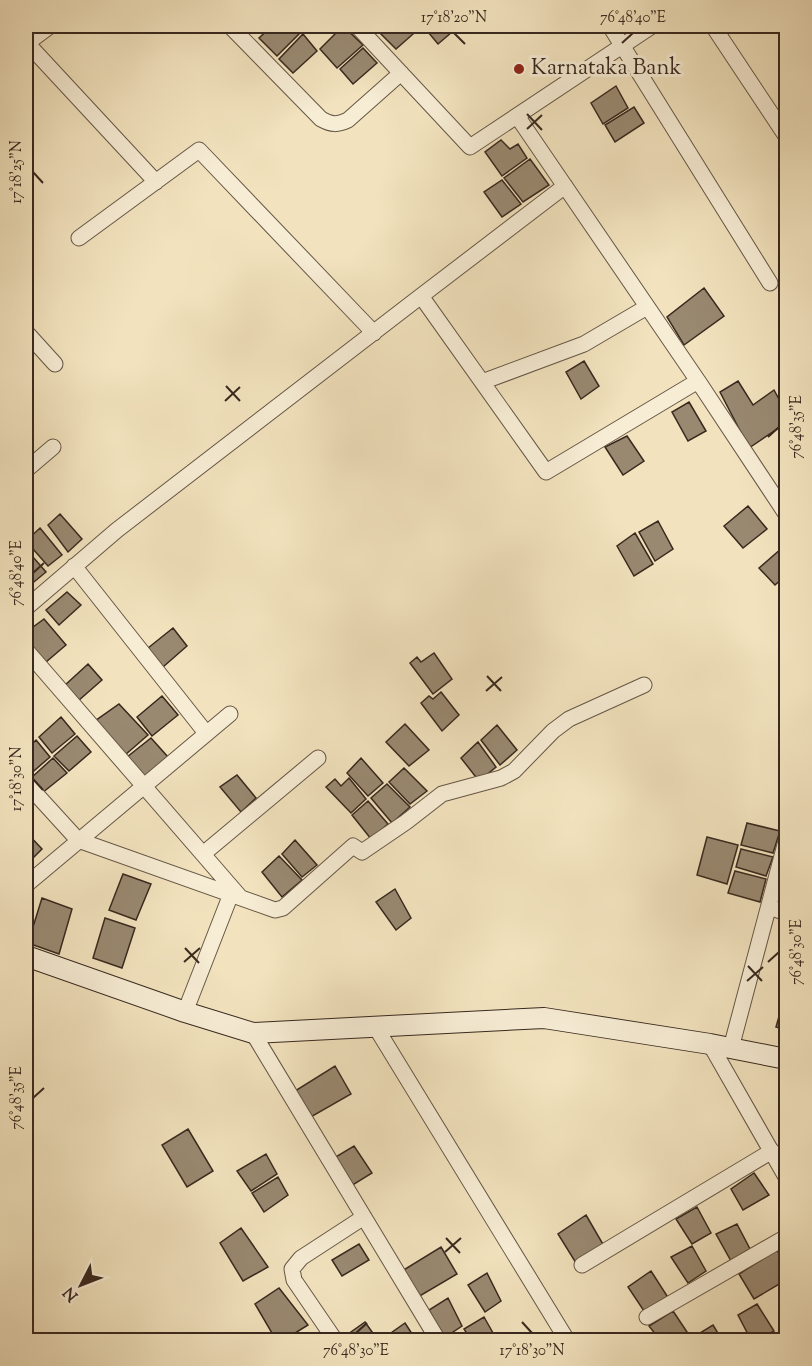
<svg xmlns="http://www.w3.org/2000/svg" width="812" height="1366" font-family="'Sorts Mill Goudy',serif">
  <rect width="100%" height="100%" fill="#f2e3be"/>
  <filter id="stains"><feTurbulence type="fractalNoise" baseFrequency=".00333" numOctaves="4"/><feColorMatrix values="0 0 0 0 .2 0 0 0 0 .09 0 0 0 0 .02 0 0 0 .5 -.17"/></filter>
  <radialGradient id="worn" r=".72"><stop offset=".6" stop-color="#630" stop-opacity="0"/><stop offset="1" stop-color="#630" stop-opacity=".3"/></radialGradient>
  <path fill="#998971" stroke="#38281e" stroke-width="1.5" d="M272 26H292L300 33 277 56 259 38Z
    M343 26 363 45 337 68 320 49Z
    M386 26H419L421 27 396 49 379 32Z
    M423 26H459L438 44Z
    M303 34 317 51 293 73 279 59Z
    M363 48 377 63 353 84 340 69Z
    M616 86 628 108 603 124 591 103Z
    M634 107 644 123 615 142 605 125Z
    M501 140 510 149 518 144 527 158 502 176 485 152Z
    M530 159 549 185 523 202 504 178Z
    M502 180 521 204 502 217 484 192Z
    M704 288 724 316 684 345 667 317Z
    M584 361 599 386 581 399 566 372Z
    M738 381 753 405 774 390 786 412V423L749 448 720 392Z
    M689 402 706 431 688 441 672 412Z
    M627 436 644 461 623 475 605 447Z
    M748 506 767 529 743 548 724 526Z
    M60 514 82 539 68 552 48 525Z
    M658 521 673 549 655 561 639 532Z
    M40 528 62 555 48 566 26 541Z
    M635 533 653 564 634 576 617 546Z
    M782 548 786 552V575L775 585 759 568Z
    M26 549 46 572 29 586 26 582Z
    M67 592 81 605 59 625 46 610Z
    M26 618 33 627 44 619 66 645 46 662 26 640Z
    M173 628 187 646 163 667 148 648Z
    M434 653 452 679 433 694 410 663 417 657 421 662Z
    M88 664 102 680 78 701 64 686Z
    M441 692 459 715 442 731 421 703 429 696 433 699Z
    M162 696 178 715 152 736 137 717Z
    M119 704 148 735 125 755 95 721Z
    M61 717 75 734 52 753 39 737Z
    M405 724 429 750 409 766 386 742Z
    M497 725 517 750 500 765 481 740Z
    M77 736 91 752 69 771 54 756Z
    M151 738 168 757 144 777 127 757Z
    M36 740 50 757 28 776 26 772V750Z
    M478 742 496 767 479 781 461 758Z
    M53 758 67 773 42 793 31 778Z
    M361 758 383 783 368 796 347 773Z
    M404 768 427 791 410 804 389 782Z
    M237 775 256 798 241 812 220 787Z
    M349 778 366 799 351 813 326 787 335 779 341 786Z
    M387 784 410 807 392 823 371 798Z
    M368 801 388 824 371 839 352 815Z
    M747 823 780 831 773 853 741 845Z
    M26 832 42 849 26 865Z
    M707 837 738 845 727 884 697 875Z
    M295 840 317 865 302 877 282 854Z
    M741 849 773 857 766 876 736 867Z
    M279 856 302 880 282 897 262 872Z
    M735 871 766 879 760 902 728 893Z
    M123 874 151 884 136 920 109 910Z
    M395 889 411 918 396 930 376 902Z
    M42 898 72 909 59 954 28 943Z
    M105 918 135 928 122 968 93 958Z
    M786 992V1030L776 1027Z
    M335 1066 351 1094 309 1118 295 1091Z
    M188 1129 213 1171 187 1187 162 1145Z
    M354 1146 372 1173 351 1186 334 1158Z
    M266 1154 277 1174 251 1191 237 1171Z
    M754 1173 769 1195 743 1210 731 1189Z
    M278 1177 288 1195 264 1212 252 1193Z
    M697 1207 711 1233 692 1244 676 1219Z
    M586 1215 604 1246 576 1263 558 1234Z
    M737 1224 750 1249 731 1261 716 1234Z
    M241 1228 268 1267 243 1281 220 1243Z
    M359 1244 369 1260 342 1276 332 1260Z
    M692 1246 706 1271 688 1283 671 1257Z
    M441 1247 457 1274 418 1297 402 1271Z
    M777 1250 786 1265V1280L754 1299 739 1274Z
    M651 1271 669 1299 646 1314 628 1287Z
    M487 1273 501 1301 485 1312 468 1285Z
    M279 1288 308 1325 284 1340H276L255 1304Z
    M448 1298 462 1326 444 1338 429 1310Z
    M757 1304 774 1331 756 1340H751L738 1315Z
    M673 1311 691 1338 686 1340H660L649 1326Z
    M484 1317 497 1340H471L464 1329Z
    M365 1322 377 1339 375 1340H342L341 1339Z
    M405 1323 416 1340H381Z
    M713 1325 722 1340H697L695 1336Z"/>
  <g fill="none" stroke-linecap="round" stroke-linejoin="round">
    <g stroke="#665746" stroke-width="17">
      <path id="street" d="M230 26 321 119C332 125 337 125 348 120L401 73
        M357 26 470 147 652 26
        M610 26 770 283
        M713 26 786 136
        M27 43 156 182
        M26 44 50 26
        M79 238 199 150 374 333
        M421 296 565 186
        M26 332 55 364
        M698 381 786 514
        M482 382 584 344 647 307
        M26 470 53 447
        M74 566 206 733
        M26 608 117 530 421 296 546 472 698 381 517 116
        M26 650 240 897
        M26 783 78 840 275 910 283 908 353 846 362 852 406 822 442 794 501 778 514 771 553 731 569 719 644 685
        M203 854 318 758
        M26 885 230 714
        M769 907 786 913
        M185 1012 231 894
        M375 1026 567 1340
        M253 1033 438 1340
        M710 1044 786 1177
        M731 1048 786 841
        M582 1265 772 1151
        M647 1317 786 1237
        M335 1340 294 1280 292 1269 301 1258 364 1217"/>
    </g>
    <g stroke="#38281e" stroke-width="22">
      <path id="secondary" d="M26 956 185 1012 253 1033 544 1018 710 1044 786 1059"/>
    </g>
    <use href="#street" stroke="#f7edd5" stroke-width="15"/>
    <use href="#secondary" stroke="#f7edd5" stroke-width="20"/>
  </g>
  <path fill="none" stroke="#38281e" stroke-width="2" d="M454 33 465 44M622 43 633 33M527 114 542 130M527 129 542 115M33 172 43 183M226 386 240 401M225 401 240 387M768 437 779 427M33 573 44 563M487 676 501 691M486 691 502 677M33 779 43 790M185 948 199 963M184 962 200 948M768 962 779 952M748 966 762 981M747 981 763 967M33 1098 44 1088M446 1238 460 1253M445 1252 461 1238M522 1322 532 1333M356 1333 367 1323"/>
  <circle fill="#8f2418" stroke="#f7edd5" stroke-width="2" cx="519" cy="69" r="6"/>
  <g text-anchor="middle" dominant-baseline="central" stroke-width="6" stroke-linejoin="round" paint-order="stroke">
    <g font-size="22" fill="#38281e" stroke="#f7edd5" text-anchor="start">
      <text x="531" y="69">Karnataka Bank</text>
    </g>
  </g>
  <rect width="812" height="1366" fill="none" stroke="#f2e3be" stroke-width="66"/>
  <g transform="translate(81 1285) rotate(228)" stroke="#f7edd5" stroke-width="4.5" paint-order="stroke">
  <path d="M0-4.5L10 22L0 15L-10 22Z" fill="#38281e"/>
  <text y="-9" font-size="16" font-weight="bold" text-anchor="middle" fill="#38281e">N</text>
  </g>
  <rect x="33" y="33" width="746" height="1300" fill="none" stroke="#38281e" stroke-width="2"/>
  <g font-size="15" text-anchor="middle" fill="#38281e">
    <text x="454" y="22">17°18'20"N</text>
    <text x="633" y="22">76°48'40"E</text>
    <text transform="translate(16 172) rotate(-90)" y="5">17°18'25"N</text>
    <text transform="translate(796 427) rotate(-90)" y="5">76°48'35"E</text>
    <text transform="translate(16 573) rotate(-90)" y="5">76°48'40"E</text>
    <text transform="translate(16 779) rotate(-90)" y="5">17°18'30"N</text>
    <text transform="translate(796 952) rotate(-90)" y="5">76°48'30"E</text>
    <text transform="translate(16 1098) rotate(-90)" y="5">76°48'35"E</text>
    <text x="356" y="1355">76°48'30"E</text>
    <text x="532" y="1355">17°18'30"N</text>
  </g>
  <rect width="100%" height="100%" filter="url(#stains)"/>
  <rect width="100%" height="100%" fill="url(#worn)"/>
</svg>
